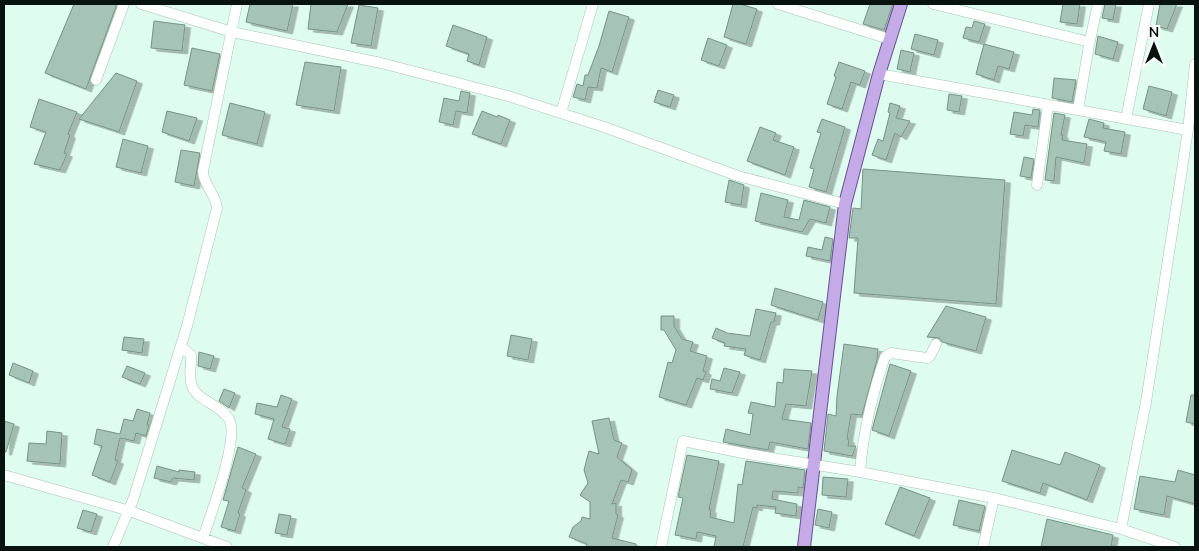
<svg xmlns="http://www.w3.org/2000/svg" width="1199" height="551" font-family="'Nunito Sans',sans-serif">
  <defs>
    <filter id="shadow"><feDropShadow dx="5.5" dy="3" stdDeviation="0" flood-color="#0004"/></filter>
  </defs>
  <rect width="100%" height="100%" fill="#defcf0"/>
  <path fill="#a6c3b7" stroke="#779287" filter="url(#shadow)" d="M74 4H117L86 89 45 73Z
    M250 4H293L287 31 246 22Z
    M311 4H348L337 32 308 29Z
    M733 4H740L757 9 746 44 724 37Z
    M870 4H893L884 30 863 24Z
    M1063 4H1080L1077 24 1060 22Z
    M1105 4H1116L1113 20 1102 18Z
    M1160 4H1177L1167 29 1156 26Z
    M359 5 378 8 371 46 351 43Z
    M609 11 629 17 612 72 601 68 597 88 588 87 585 100 573 97 577 84 583 86 585 75H588L599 46Z
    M154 21 185 25 182 51 151 48Z
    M974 21 985 24 979 42 963 38 966 27 972 28Z
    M453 25 487 37 479 65 467 61 469 54 446 46Z
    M915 34 938 40 934 55 911 49Z
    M1098 36 1118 42 1113 59 1095 54Z
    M708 38 727 45 719 66 701 60Z
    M984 44 1014 52 1009 69 998 66 994 80 976 74Z
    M192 48 220 54 212 91 184 85Z
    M901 50 914 53 910 72 897 69Z
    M305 62 341 67 334 111 296 105Z
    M839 62 865 71 860 85 851 82 842 109 827 104 836 77 834 76Z
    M116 73 137 81 119 132 79 119Z
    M1054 78 1076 80 1072 102 1052 98Z
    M1149 86 1172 92 1166 116 1143 109Z
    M658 90 674 95 670 107 654 102Z
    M461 91 470 93 467 113 456 111 453 125 439 122 444 98 459 101Z
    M949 94 962 96 959 112 947 110Z
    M39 99 77 112 68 134 70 135 64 153 67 154 60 170 34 164 46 132 30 127Z
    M230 103 265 112 257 144 222 135Z
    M890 103 900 106 896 118 910 121 901 137 895 133 886 160 872 155 878 139 883 141 890 113 888 112Z
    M1033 109 1040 110 1038 127 1025 125 1023 136 1010 134 1014 112 1032 115Z
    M167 111 197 118 189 141 162 132Z
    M482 111 497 117 498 115 510 120 501 144 472 134Z
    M1054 113 1065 115 1061 135H1063L1062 140 1087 144 1084 163 1056 157 1054 181 1045 180Z
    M822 119 845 127 826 192 809 187 814 169 810 168 821 133 817 132Z
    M1089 119 1104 123 1103 128 1125 132 1121 154 1104 151 1106 142 1084 137Z
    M760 127 776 133 773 140 794 147 785 175 747 161Z
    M123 139 148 146 141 173 116 167Z
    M181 150 200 153 194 186 175 182Z
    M1024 157 1034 159 1031 178 1020 176Z
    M863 169 1005 180 996 304 854 293 858 238H849L853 208 861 209Z
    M729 180 744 185 741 205 725 202Z
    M761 193 788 200 784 217 799 220 804 200 830 207 826 223 810 219 802 232 755 221Z
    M825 237 833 239 830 261 806 256 808 247 822 250Z
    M775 288 823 302 818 320 771 305Z
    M946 306 986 317 976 351 942 342 939 338 927 337Z
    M756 309 776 313 774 322H771L760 360 744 355 746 349 724 346 725 343 712 338 716 328 727 333 750 336Z
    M661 316H674V326L682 339 693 342 690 351 707 356 703 371 706 372 703 380 697 378 686 405 659 397 668 362 672 363 676 350 664 330H661Z
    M511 335 532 339 528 360 507 356Z
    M124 337 144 339 142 353 122 350Z
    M844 344 878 349 877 360 862 415 851 414 847 439 849 440 848 446H856L852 456 824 451 828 414 836 416 837 396Z
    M199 352 214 356 210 369 198 366Z
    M13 363 33 371 29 383 9 375Z
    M890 364 911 371 889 436 872 430Z
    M127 366 145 373 140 384 122 377Z
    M724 368 740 372 732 393 710 389 712 379 720 381Z
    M784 369 812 371 806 406 786 404 782 419 811 423 808 449 770 442 768 450 723 442 726 429 750 435 753 414 748 413 751 402 775 407 777 382 783 383Z
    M224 389 235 393 229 408 219 401Z
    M281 395 292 399 282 427 290 429 285 444 268 439 274 419 255 414 257 403 277 407Z
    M1191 395H1195V424L1186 422Z
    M137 409 150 413 147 425H149L146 436 136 433 134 441 120 438 115 460 118 461 110 482 92 475 102 446 94 444 97 429 120 434 124 419 133 421Z
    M609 418 614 440 622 443 617 457 632 470 628 482 621 480 612 504 616 503V514L618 515 612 538 636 544V547H586L587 544 569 537 573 527 581 521 582 517 590 519V502L580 495 588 483 584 470 589 451 599 454 592 421Z
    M4 421 14 424 6 452H4Z
    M47 431 62 433 60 464 27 461 29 443 46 444Z
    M238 447 256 454 242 488 246 490 238 513 240 514 235 531 221 527 229 501 223 500Z
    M1012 450 1060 465 1065 452 1100 465 1087 500 1043 483 1040 493 1002 481Z
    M687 455 719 461 709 510H711L710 517 734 523 738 484 742 485 746 461 805 470 803 488 798 487V493L773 491 772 499 797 504 796 516 775 513 776 507 757 505V508L753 507 743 547H714L716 536 697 532 696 539 675 535 683 498 678 497Z
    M157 466 179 472V470L195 472 194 480 173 478 171 482 154 478Z
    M1178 470 1195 475V504L1167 496 1164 515 1134 509 1140 476 1175 482Z
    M823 477 848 479 846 497 822 495Z
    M900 487 930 498 914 536 885 524Z
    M959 500 985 506 979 531 953 525Z
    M818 509 832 512 829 528 815 525Z
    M83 510 97 514 91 532 77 528Z
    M279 514 291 516 287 535 275 533Z
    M1047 519 1113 535 1111 547H1041Z"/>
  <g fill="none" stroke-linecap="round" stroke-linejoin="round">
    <g stroke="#a6c3b7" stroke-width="11">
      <path id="minor" d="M141 4 232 32 381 63 508 96 604 127 738 176 845 204
        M778 4 889 39
        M933 4 1090 42
        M879 74 1188 130 1195 64
        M96 80 124 4
        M1078 110 1089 45 1098 4
        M561 113 593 4
        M1126 119 1149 4
        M1037 185 1048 105
        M181 347 191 355C192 365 188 376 192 386 197 401 220 404 229 419 240 438 210 516 203 538
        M860 472C863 432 872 395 885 357L891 353 927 358 930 356 936 344
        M4 475 130 511 227 547
        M1121 529 1146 402 1188 130
        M113 547 133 500 187 326 217 208C216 194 203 185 203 171L237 4
        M661 547 683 441 748 454 860 472 994 498 1121 529 1175 547
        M983 547 994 498"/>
    </g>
    <g stroke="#6a5091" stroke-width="14">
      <path id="major" d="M804 547 845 204 879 74 901 4"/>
    </g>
    <use href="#minor" stroke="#fff" stroke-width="10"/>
    <use href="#major" stroke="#c5aae8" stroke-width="12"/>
  </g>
  <rect width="1199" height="551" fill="none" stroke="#08120e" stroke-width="10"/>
  <g transform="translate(1154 45)" stroke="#ffffff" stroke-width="4" paint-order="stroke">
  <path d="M0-4L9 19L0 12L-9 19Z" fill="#08120e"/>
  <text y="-8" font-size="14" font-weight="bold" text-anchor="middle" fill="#08120e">N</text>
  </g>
</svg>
